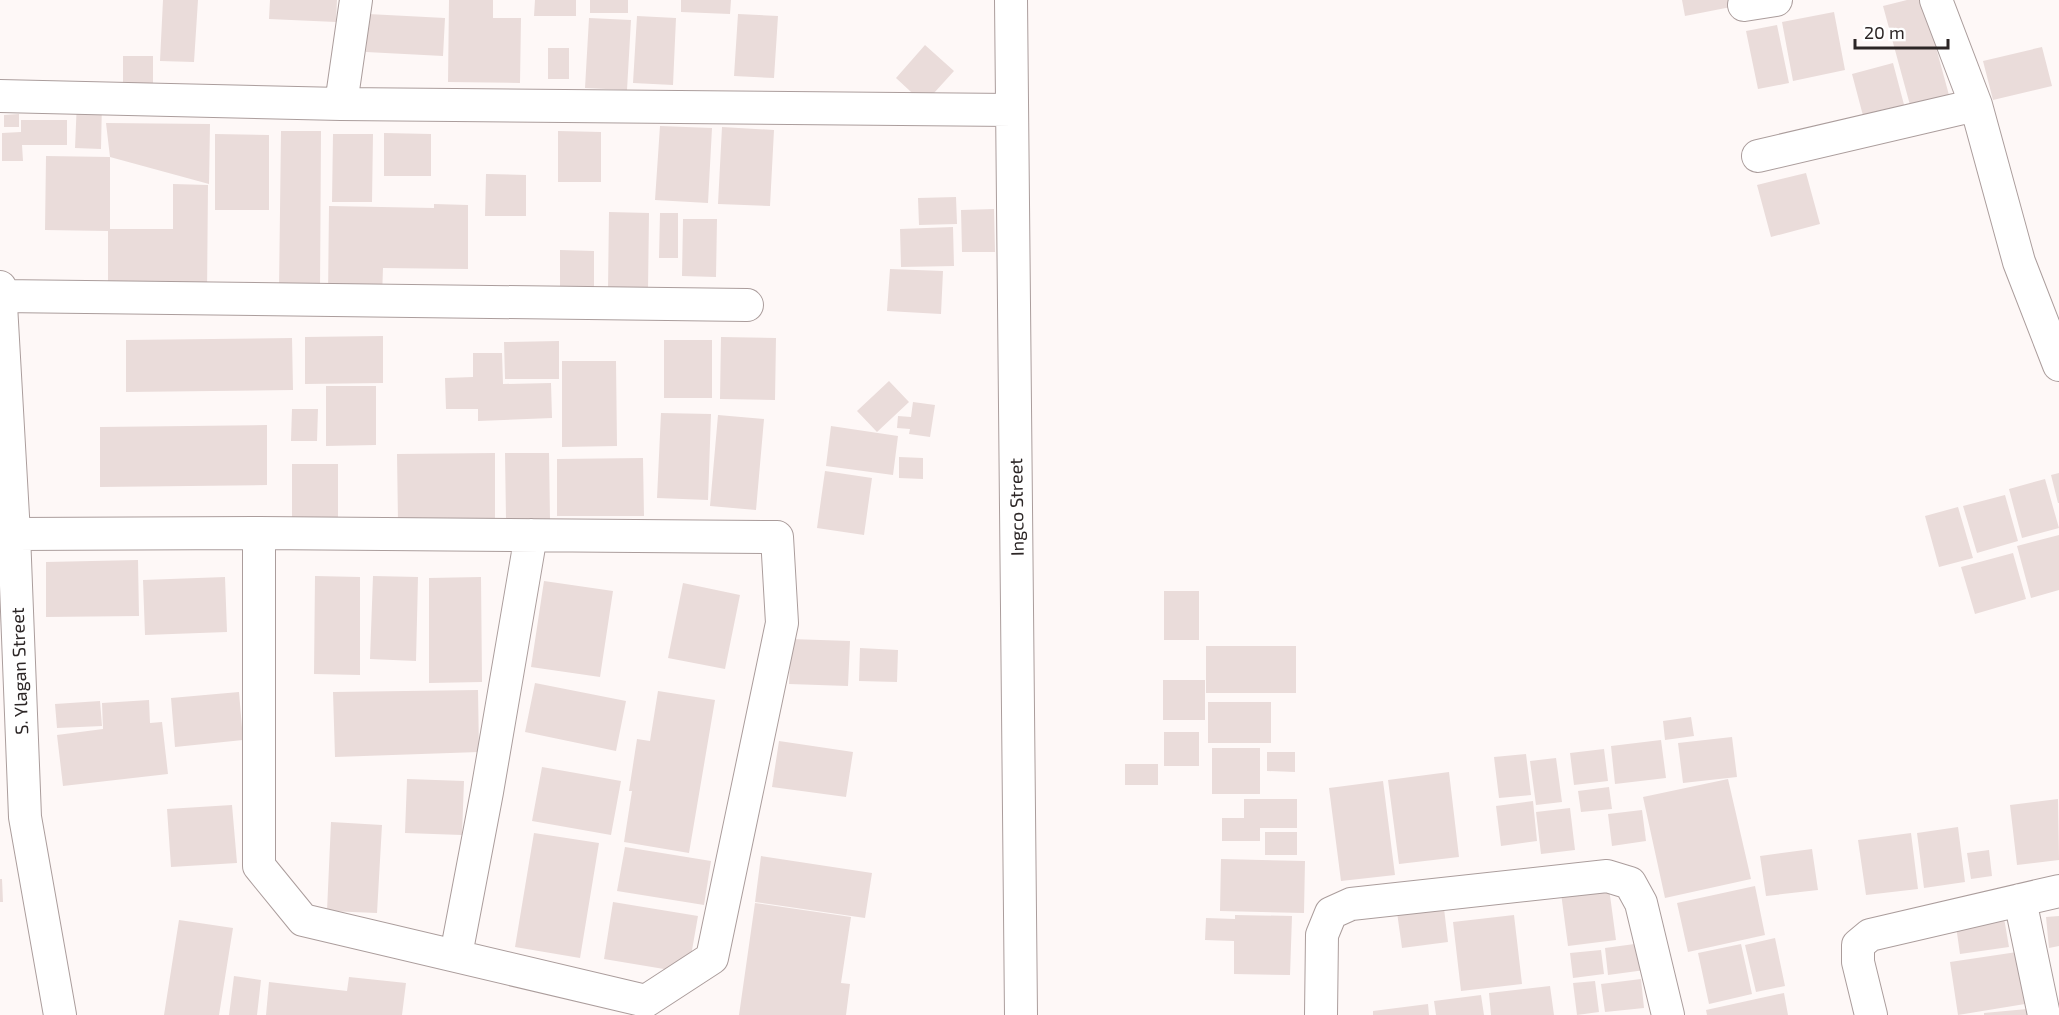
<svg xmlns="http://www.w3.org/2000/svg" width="2059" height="1015" font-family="'Exo 2',sans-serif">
  <rect width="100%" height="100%" fill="#fef8f7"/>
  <path fill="#eadcda" d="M163 0H198L194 62 160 61Z
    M270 0H337L336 22 269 19Z
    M449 0H493V18H521L520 83 448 82Z
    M535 0H576V16H534Z
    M590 0H628V13H590Z
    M681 0H731L730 14 681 12Z
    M1682 0H1735L1736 6 1685 16Z
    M1907 0H1923L1952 106 1913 116 1883 6Z
    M1834 12 1845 70 1793 81 1782 22Z
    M368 14 445 18 443 56 366 52Z
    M738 14 778 16 774 78 734 76Z
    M637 16 676 18 673 85 633 83Z
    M589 18 631 20 627 90 585 88Z
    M1777 25 1789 83 1758 89 1746 31Z
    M925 45 954 71 924 104 896 78Z
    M2042 47 2052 86 1993 100 1983 61Z
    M548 48H569V79H548Z
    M123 56H153V87H123Z
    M1893 63 1907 116 1866 127 1852 74Z
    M77 100 102 101 101 149 75 148Z
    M19 114V127H4V115Z
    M21 120H67V145H22L23 161H2V133L21 132Z
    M106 123 210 124 209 184 110 157V229H173V184L208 185 207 295 108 294V231L45 230 46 156 110 157Z
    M660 126 712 128 708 203 655 200Z
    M722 127 774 130 770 206 718 204Z
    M281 131H321L320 291 279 290Z
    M558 131 601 132V182H558Z
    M384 133 431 134V176H384Z
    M215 134 269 135V210H215Z
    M333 134H373L372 202H332Z
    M1806 173 1820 224 1771 237 1757 185Z
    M486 174 526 175V216H485Z
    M956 197 957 224 919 225 918 198Z
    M434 204 468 205V269L383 268 382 297H328L329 206 434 208Z
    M994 209 995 252H962L961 210Z
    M609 212 649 213 648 290 608 289Z
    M660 213H678V258H659Z
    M683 219H717L716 277 682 276Z
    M953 227 954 266 901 267 900 229Z
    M560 250 594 251V297H560Z
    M890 269 943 271 941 314 887 311Z
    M383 336V383L305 384V337Z
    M721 337 776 338 775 400 720 399Z
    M292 338 293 390 126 392V340Z
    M664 340H712V398H664Z
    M559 341V379H505L504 342Z
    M473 353H502L503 384 551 383 552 418 478 421V409H446L445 378 473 377Z
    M562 361H616L617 446 562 447Z
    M889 381 909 402 877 432 857 411Z
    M326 386H376V445L326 446Z
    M913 402 935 405 930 437 909 434 910 429 897 428 898 416 911 417Z
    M292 409H318L317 441H291Z
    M661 413 711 414 708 500 657 498Z
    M718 415 764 419 756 510 710 506Z
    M267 425V485L100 487V427Z
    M831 426 898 436 893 475 826 466Z
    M495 453V521L398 522 397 454Z
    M505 453H549L550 519H506Z
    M899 457 923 458V479L899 478Z
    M643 458 644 516H557V459Z
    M292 464H338V525H292Z
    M825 471 872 478 864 535 817 528Z
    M2059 473V503H2058L2051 475Z
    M2045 479 2059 528 2022 538 2009 489Z
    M2005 495 2018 541 1977 553 1963 506Z
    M1958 507 1973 558 1939 567 1925 516Z
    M2059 535V590L2031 598 2017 546Z
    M2013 553 2026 599 1975 614 1961 567Z
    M138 560 139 616 46 617V562Z
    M315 576 360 577V675L314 674Z
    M373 576 418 577 416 661 370 659Z
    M225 577 227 632 145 635 143 580Z
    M481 577 482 682 429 683V578Z
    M544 581 613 591 600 677 531 667Z
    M683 583 740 595 725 669 668 658Z
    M1164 591H1199V640H1164Z
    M791 639 850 641 848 686 789 684Z
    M1206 646H1296V693H1206Z
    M860 648 898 650 897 682 859 681Z
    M1163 680H1205V720H1163Z
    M535 683 626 701 616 751 525 732Z
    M478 690 479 752 335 757 333 692Z
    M658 691 715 700 689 853 624 842 632 791H629L637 739 650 741Z
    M239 692 243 740 175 747 171 698Z
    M149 700 150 723 162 722 168 774 63 786 57 735 103 729 102 703Z
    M100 701 102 726 57 728 55 704Z
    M1208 702H1271V743H1208Z
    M1691 717 1694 736 1665 740 1663 721Z
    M1164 732H1199V766H1164Z
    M1732 737 1737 777 1683 783 1678 743Z
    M1661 740 1666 778 1615 784 1611 746Z
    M779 741 853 752 846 797 772 787Z
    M1212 748H1260V794H1212Z
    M1604 749 1608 781 1574 785 1570 753Z
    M1267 752H1295V772L1267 771Z
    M1526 754 1531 795 1499 798 1494 757Z
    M1556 758 1562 802 1536 805 1530 761Z
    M1125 764H1158V785H1125Z
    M542 767 621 781 611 835 532 821Z
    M1449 772 1459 857 1399 864 1388 780Z
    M407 779 464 781 462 835 405 833Z
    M1728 779 1751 879 1665 898 1643 797Z
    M1383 781 1395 875 1341 881 1329 788Z
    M1609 787 1612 809 1581 812 1578 791Z
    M1244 799H1297V828H1260V841H1222V818H1244Z
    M2058 799 2059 860 2017 865 2010 805Z
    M1533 801 1537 841 1501 846 1496 806Z
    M232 805 237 863 171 867 167 809Z
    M1570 808 1575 850 1541 854 1536 812Z
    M1642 810 1646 841 1612 846 1608 814Z
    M331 822 382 825 377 913 327 911Z
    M1958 827 1965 882 1924 888 1917 833Z
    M1265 832H1297V855H1265Z
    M534 833 599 843 580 958 515 947Z
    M1911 833 1918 889 1866 895 1858 840Z
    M625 847 711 861 704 905 617 891Z
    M1812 849 1818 890 1766 896 1760 856Z
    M1989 850 1992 876 1971 879 1967 853Z
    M761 856 872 873 865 918 755 902Z
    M1221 859 1305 861 1304 913 1220 911Z
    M0 879H2L3 902H0Z
    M1755 886 1765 935 1688 952 1677 903Z
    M1609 888 1616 940 1568 946 1561 893Z
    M1443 900 1448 942 1402 948 1396 905Z
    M613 902 698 916 688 973 604 959Z
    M755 903 851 917 841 983 850 984 846 1015H739Z
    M2003 912 2009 947 1960 954 1955 919Z
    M1235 915 1292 916 1290 975 1234 974V941L1205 940 1206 918 1235 919Z
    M1514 915 1522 984 1461 991 1453 922Z
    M2059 916V946L2049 948 2046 917Z
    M179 920 233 928 219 1015H164Z
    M1775 938 1785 986 1756 992 1745 945Z
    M1642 943 1645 970 1608 975 1605 948Z
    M1741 944 1752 994 1709 1004 1698 953Z
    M1601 950 1604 974 1573 978 1570 953Z
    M2017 952 2025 1004 1958 1015 1950 962Z
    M234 976 261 980 257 1015H229Z
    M349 977 406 983 402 1015H266L269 982 347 991Z
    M1641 979 1644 1008 1605 1012 1601 984Z
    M1595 981 1599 1012 1577 1015 1573 983Z
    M1550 986 1554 1015H1491L1489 993Z
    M1784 993 1788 1015H1707L1706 1010Z
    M1481 995 1484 1015H1436L1434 1001Z
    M1428 1004 1429 1015H1373V1011Z
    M2027 1009V1015H1984V1013Z"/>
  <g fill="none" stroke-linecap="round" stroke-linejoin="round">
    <g stroke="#ab9d9c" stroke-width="34">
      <path id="minor" d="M1011 0 1021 1015
        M1936 0 1976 105 2019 262 2059 365
        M1744 5 1776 0
        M0 96 341 104 1012 110
        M341 104 356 0
        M1758 156 1976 105
        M0 287 14 534 25 817 60 1015
        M1 296 747 305
        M14 534 259 533 777 537 782 623 712 958 646 1001 303 920 259 866V533
        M2020 900 2044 1015
        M456 955 487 792 531 535
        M1321 1015 1322 935 1331 913 1351 904 1607 876 1630 883 1641 903 1668 1015
        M1871 1015 1858 962V945L1870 935 2059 891"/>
    </g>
    <use href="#minor" stroke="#fff" stroke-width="32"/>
  </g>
  <g text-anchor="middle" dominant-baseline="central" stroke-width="4.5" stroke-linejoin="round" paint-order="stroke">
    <g font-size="18" fill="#2c2626" stroke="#fff">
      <text transform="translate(1016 507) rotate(-91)">Ingco Street</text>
      <text transform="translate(19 671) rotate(-92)">S. Ylagan Street</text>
    </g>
  </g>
  <path d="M1855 39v9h93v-9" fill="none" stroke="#2c2626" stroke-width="3"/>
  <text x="1864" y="39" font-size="18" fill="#2c2626" stroke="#ffffff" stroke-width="4.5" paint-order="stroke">20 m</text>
</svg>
